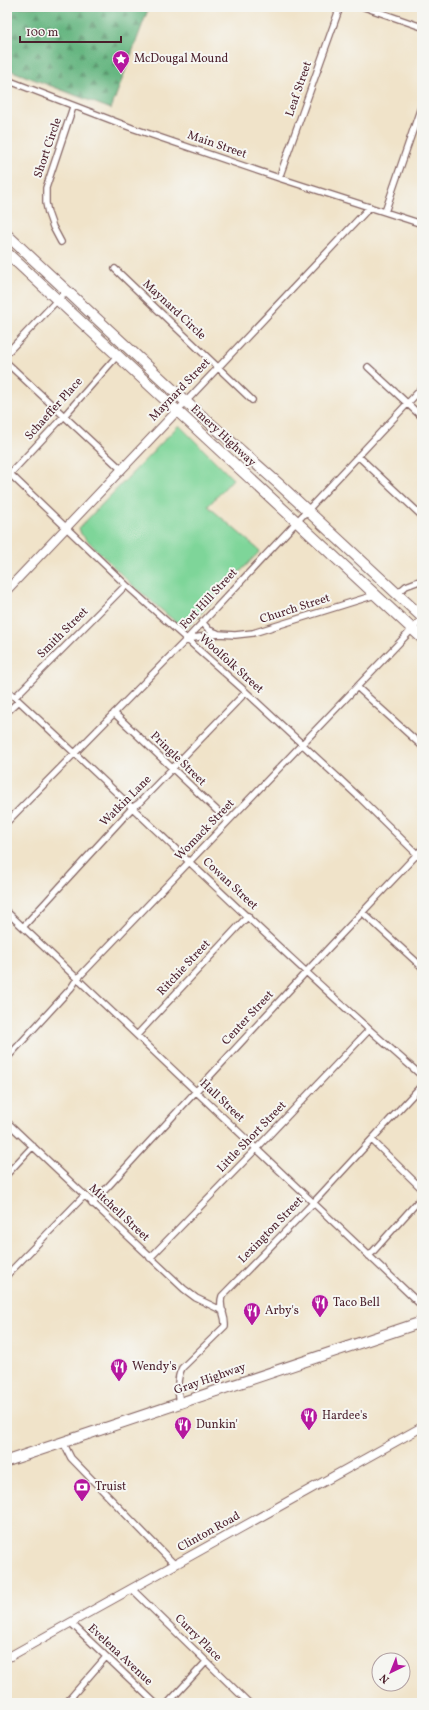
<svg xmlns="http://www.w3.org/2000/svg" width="429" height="1710" font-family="Vollkorn,serif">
  <defs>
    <pattern id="forest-firs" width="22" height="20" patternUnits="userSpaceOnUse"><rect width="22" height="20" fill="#66b681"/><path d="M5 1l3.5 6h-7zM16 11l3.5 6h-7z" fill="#56936a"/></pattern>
  </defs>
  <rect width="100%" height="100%" fill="#f6f6f2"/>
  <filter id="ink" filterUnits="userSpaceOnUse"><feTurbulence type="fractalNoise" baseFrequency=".025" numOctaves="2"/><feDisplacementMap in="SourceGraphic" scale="8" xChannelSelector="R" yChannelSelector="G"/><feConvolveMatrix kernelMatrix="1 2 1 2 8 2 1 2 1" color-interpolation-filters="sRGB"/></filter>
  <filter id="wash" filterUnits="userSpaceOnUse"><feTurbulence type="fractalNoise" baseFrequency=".012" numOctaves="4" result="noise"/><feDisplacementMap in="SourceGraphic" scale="16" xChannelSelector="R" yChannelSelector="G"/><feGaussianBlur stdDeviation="0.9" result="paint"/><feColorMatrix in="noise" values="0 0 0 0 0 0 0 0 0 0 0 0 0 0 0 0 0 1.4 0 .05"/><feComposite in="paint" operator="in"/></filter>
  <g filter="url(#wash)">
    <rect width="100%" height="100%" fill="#f0e3c9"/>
    <path fill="url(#forest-firs)" stroke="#586a56" d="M7 7H149L111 109 7 69Z"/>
    <path fill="#7ed599" stroke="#647a62" d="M179 425 233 479 208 506 260 551 185 630 129 582 81 534 79 528Z"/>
  </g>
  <g filter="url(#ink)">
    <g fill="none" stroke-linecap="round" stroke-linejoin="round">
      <g stroke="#846462" stroke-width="8">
        <path id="street" d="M364 7 422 27
          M7 80 132 128 279 178 422 224
          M279 178 340 7
          M385 212 422 104
          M61 242 53 227 48 213 46 203V188L73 107
          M115 269 252 400
          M7 353 66 291
          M7 363 122 470
          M368 367 422 417
          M177 411 370 207
          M358 456 422 516
          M7 471 126 585 246 692 360 798 422 859
          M7 477 64 416 117 356
          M397 594 406 586 422 580
          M202 622 209 630 217 633
          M187 639 219 634 235 635 253 633 375 595
          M357 687 422 746
          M7 690C146 818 279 952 422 1076
          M15 697 126 585
          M7 712 19 701
          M114 713 228 821
          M7 822 187 639 422 388
          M7 912 422 1306
          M362 912 422 967
          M23 927 133 807 139 803 246 692
          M137 1035 248 916
          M7 1058 71 988 77 979 422 619
          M7 1122 184 1289 196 1298 223 1311
          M372 1140 422 1189
          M7 1174 33 1146
          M92 1204 306 972 422 849
          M369 1256 422 1197
          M150 1258 256 1149 369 1030
          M7 1275 84 1196
          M180 1404C178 1391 176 1379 182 1368L225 1326C226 1314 218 1308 222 1296L313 1203 422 1085
          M63 1442 71 1458 175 1565
          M132 1589 249 1703
          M71 1623 155 1703
          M66 1703 106 1657
          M168 1703 206 1662"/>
      </g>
      <g stroke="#846462" stroke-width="10">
        <path id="secondary" d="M7 590 177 411
          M7 1658 422 1427"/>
      </g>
      <g stroke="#846462" stroke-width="12">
        <path id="highway" d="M7 235 185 401 280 485 422 617
          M7 253 422 638
          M7 1461 422 1322"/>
      </g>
      <use href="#street" stroke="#fff" stroke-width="5.5"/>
      <use href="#secondary" stroke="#fff" stroke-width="8"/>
      <use href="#highway" stroke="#fff" stroke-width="10"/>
    </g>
  </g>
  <defs>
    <g id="sight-pin" transform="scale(0.9)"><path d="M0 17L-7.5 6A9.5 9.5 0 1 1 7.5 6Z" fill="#b5179e" stroke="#f6f6f2"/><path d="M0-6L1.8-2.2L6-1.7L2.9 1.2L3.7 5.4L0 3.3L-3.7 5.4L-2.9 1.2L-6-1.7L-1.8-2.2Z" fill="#fff"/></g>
    <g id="restaurant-pin" transform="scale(0.9)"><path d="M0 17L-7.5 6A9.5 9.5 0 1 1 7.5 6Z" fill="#b5179e" stroke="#f6f6f2"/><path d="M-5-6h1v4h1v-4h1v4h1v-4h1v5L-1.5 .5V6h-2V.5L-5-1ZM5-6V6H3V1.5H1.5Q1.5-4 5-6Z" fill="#fff"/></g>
    <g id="bank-pin" transform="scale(0.9)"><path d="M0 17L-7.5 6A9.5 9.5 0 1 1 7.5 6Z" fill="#b5179e" stroke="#f6f6f2"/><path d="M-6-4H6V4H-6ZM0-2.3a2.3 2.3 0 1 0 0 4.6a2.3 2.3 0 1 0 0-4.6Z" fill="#fff"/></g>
  </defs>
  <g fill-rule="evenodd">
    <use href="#sight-pin" x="121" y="59"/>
    <use href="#restaurant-pin" x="320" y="1303"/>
    <use href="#restaurant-pin" x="252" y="1311"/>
    <use href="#restaurant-pin" x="119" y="1367"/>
    <use href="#restaurant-pin" x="309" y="1416"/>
    <use href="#restaurant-pin" x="183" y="1425"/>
    <use href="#bank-pin" x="82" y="1487"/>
  </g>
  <g text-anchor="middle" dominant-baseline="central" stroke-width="4" stroke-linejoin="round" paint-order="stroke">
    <g font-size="12" fill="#4a1f2b" stroke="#f6f6f2" text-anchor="start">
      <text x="134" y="59">McDougal Mound</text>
      <text x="333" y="1303">Taco Bell</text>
      <text x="265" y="1311">Arby's</text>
      <text x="132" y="1367">Wendy's</text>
      <text x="322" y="1416">Hardee's</text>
      <text x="196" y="1425">Dunkin'</text>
      <text x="95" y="1487">Truist</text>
    </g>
    <g font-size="12" fill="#4a1f2b" stroke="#f6f6f2">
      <text transform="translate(299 89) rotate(-71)">Leaf Street</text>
      <text transform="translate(217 145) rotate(19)">Main Street</text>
      <text transform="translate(48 148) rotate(-71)">Short Circle</text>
      <text transform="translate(174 310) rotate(43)">Maynard Circle</text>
      <text transform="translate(180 390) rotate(-46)">Maynard Street</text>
      <text transform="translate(54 409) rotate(-48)">Schaeffer Place</text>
      <text transform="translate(223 436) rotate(43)">Emery Highway</text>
      <text transform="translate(209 599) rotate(-47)">Fort Hill Street</text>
      <text transform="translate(295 609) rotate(-18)">Church Street</text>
      <text transform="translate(63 633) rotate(-45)">Smith Street</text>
      <text transform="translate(231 664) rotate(42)">Woolfolk Street</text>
      <text transform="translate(178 759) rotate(44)">Pringle Street</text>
      <text transform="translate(126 801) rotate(-45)">Watkin Lane</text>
      <text transform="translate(205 830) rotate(-46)">Womack Street</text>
      <text transform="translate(230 884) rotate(43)">Cowan Street</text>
      <text transform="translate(184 968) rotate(-47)">Ritchie Street</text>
      <text transform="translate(248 1018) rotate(-47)">Center Street</text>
      <text transform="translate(222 1101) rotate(43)">Hall Street</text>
      <text transform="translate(252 1137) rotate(-46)">Little Short Street</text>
      <text transform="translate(119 1213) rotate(43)">Mitchell Street</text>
      <text transform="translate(271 1230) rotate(-46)">Lexington Street</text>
      <text transform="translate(210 1379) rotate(-19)">Gray Highway</text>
      <text transform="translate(209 1532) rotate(-29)">Clinton Road</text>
      <text transform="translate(198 1638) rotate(45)">Curry Place</text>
      <text transform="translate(120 1655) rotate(43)">Evelena Avenue</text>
    </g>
  </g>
  <rect width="429" height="1710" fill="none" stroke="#f6f6f2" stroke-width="24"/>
  <g transform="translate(391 1672) rotate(223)"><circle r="19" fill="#f6f6f2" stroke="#b1a0a2"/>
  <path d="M0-3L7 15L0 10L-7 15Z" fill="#b5179e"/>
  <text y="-6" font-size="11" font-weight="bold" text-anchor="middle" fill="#4a1f2b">N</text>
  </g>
  <path d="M20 36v6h101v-6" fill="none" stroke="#4a1f2b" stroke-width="2"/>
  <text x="26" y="36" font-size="12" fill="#4a1f2b" stroke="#f6f6f2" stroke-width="3" paint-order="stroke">100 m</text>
</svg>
